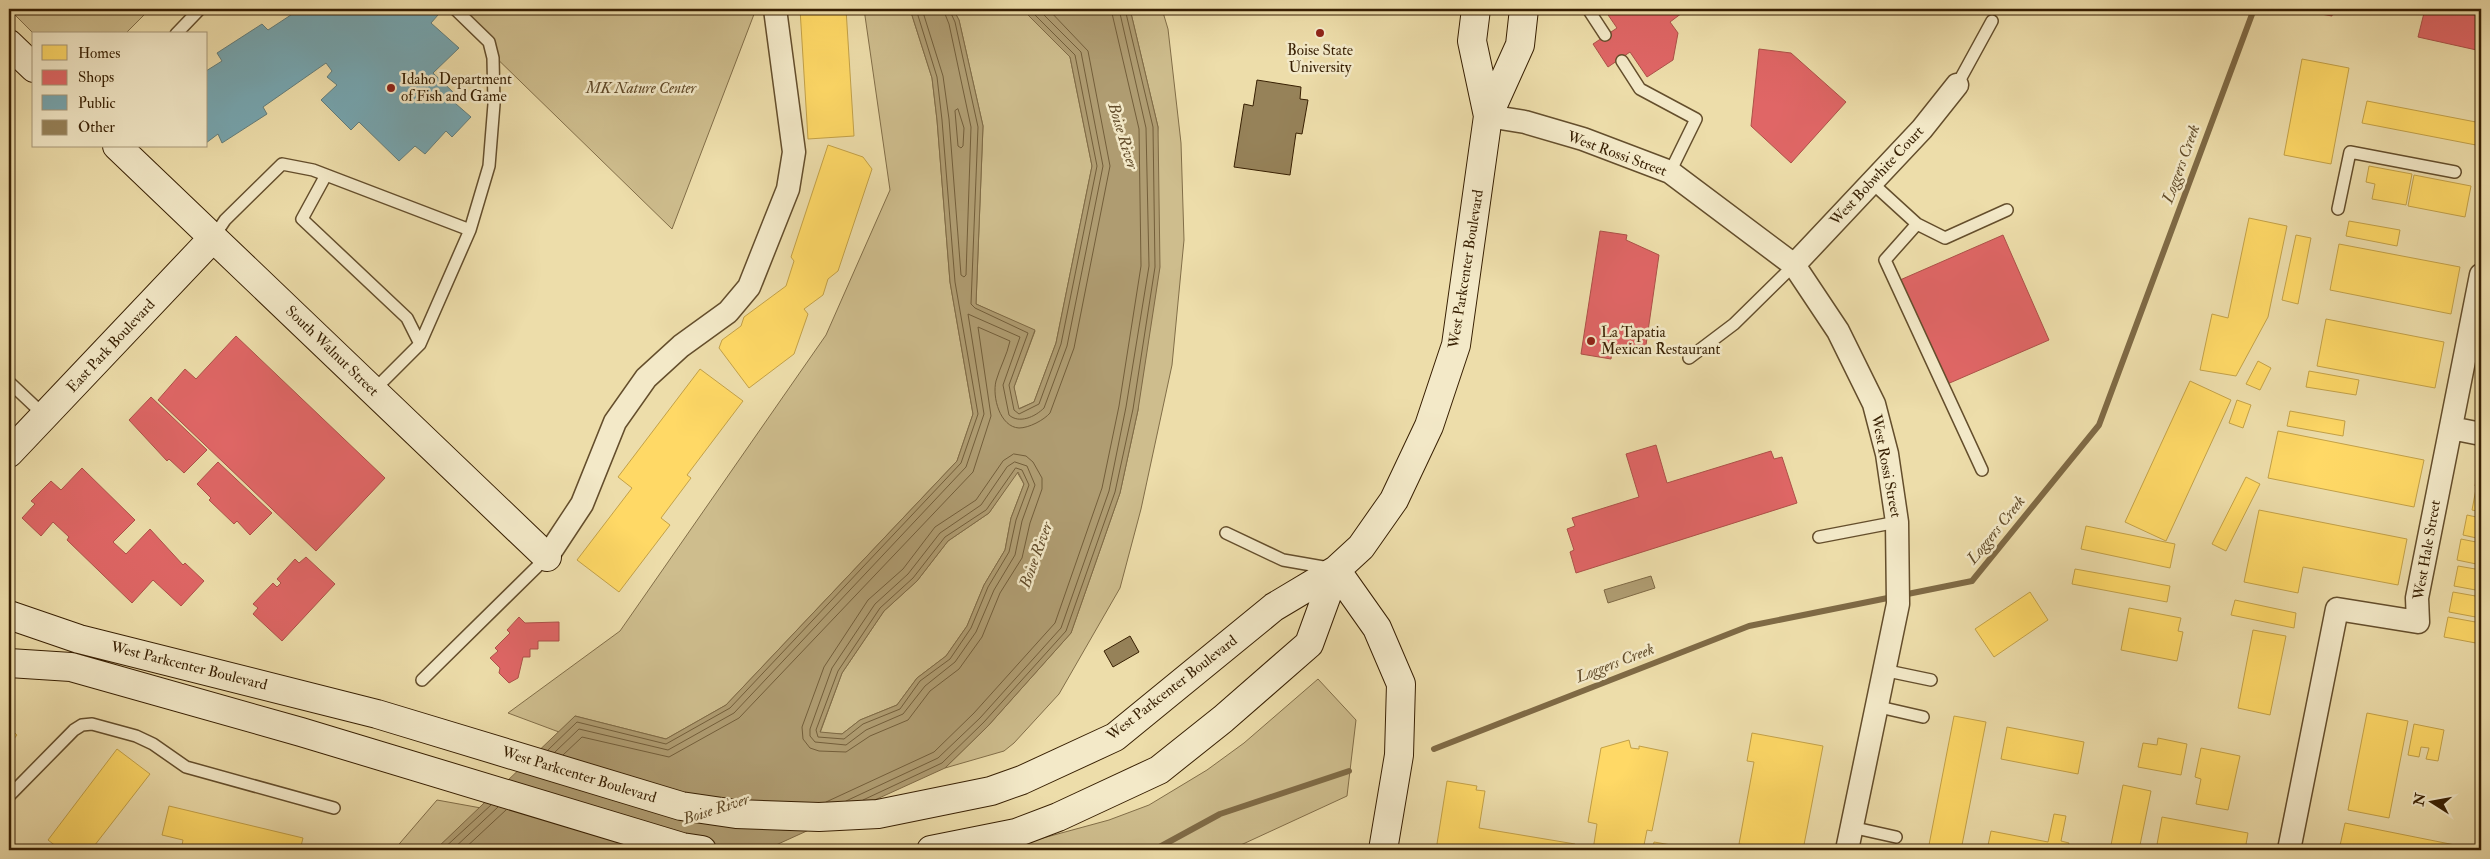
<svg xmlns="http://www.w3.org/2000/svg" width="2490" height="859" font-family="'IM FELL Double Pica',serif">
  <rect width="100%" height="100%" fill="#edddaa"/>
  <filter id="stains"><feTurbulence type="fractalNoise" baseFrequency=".004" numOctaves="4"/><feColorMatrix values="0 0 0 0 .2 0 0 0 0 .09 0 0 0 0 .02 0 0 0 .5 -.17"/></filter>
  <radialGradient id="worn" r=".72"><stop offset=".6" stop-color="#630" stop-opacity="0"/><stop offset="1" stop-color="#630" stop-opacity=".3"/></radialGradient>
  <path fill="#cebd8d" stroke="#826e48" d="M9 9H150L125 34H34Z
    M446 9H756L672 229Z
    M864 9H910L932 78 937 120 950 282 973 414 957 461 726 705 666 739 575 716 559 732 508 713 620 631 826 335 890 190Z
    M953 9H1022L1070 57 1092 166 1056 343 1034 402 1018 409 1014 387 1035 331 976 304 983 126 959 20Z
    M1130 9H1162L1168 29 1181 143 1184 240 1172 365 1141 509 1120 588 1059 694 1014 743 1004 751 945 768 988 726 1071 633 1120 493 1138 410 1158 127Z
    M1017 472 1024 484 1011 518 1005 550 984 585 967 626 946 656 917 678 897 705 860 720 842 734 820 733 842 673 884 611 917 581 948 541 989 513Z
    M1318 679 1356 720 1347 796 1230 850H999L1109 820 1149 805 1207 770 1244 743Z
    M437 800 481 808 435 850H394Z"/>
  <path fill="#af9c71" stroke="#7f6a45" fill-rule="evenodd" d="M910 9H953L959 20 983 126 976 304 1035 330 1014 387 1019 409 1034 402 1056 343 1092 166 1070 57 1022 9H1130L1158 127 1160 267 1138 410 1120 493 1071 633 988 726 945 768 765 850H435L575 716 666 739 726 705 957 461 973 414 950 282 937 120 932 78ZM1018 472 1024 484 1011 518 1005 550 984 585 967 626 946 656 917 678 897 705 860 720 842 734 820 732 842 673 884 611 917 581 948 541 989 513Z
    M1651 576 1655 588 1608 603 1604 590Z"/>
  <path fill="#ffd966" stroke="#c3a148" d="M800 9H846L854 136 808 139Z
    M2302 59 2349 68 2331 164 2284 155Z
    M2367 101 2481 123V146L2362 123Z
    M828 145 863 157 872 169 838 271 828 279 823 295 804 309 808 314 794 354 749 388 719 348 722 340 741 326 744 317 786 286 794 261 791 257Z
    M2369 166 2412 174 2406 205 2372 199 2375 184 2366 182Z
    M2414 175 2471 186 2465 217 2408 206Z
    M2249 218 2287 226 2268 317 2236 376 2200 370 2212 314 2228 318Z
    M2349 221 2400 230 2397 246 2346 236Z
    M2296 235 2311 238 2298 304 2282 300Z
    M2339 244 2460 267 2451 314 2330 290Z
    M2326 319 2444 342 2435 388 2317 366Z
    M2258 361 2271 368 2260 390 2246 384Z
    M700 369 743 401 687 475 691 478 661 518 670 525 619 592 577 560 632 488 618 477Z
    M2309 371 2359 380 2356 395 2306 387Z
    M2190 381 2231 400 2166 541 2125 522Z
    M2237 400 2251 405 2243 428 2229 423Z
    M2290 411 2345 421 2343 436 2287 426Z
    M2278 431 2424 460 2414 507 2268 478Z
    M2479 464H2481V487L2475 486Z
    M2246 477 2260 484 2226 551 2212 544Z
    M2476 489 2481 490V512L2472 510Z
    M2259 510 2407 539 2398 585 2303 567 2298 593 2244 582Z
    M2467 515 2481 518V539L2463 535Z
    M2086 526 2175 544 2170 568 2081 549Z
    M2461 539 2481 543V565L2457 560Z
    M2458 566 2481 570V591L2454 586Z
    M2075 569 2170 586 2167 602 2072 584Z
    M2030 592 2048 620 1994 657 1975 629Z
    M2453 592 2481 597V618L2449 612Z
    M2235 600 2296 613 2294 628 2231 615Z
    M2129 608 2181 618 2178 631 2183 632 2177 661 2121 650Z
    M2448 617 2481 623V644L2444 637Z
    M2253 630 2286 636 2270 715 2238 708Z
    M2367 713 2408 721 2389 818 2348 810Z
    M1954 716 1986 722 1961 850H1928Z
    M2414 724 2444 730 2438 761 2426 759 2429 748 2421 747 2419 757 2408 755Z
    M9 727 17 735 9 745Z
    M2007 727 2084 742 2078 774 2001 759Z
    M1752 733 1823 746 1803 850H1746L1747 845 1739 844 1754 762 1747 761Z
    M2158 738 2187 744 2181 775 2138 767 2143 743 2157 745Z
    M1629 740 1631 748 1639 749V746L1668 752 1652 831 1647 830 1644 845 1653 847 1654 842 1700 850H1593L1597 824 1588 822 1601 748Z
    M2201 748 2240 756 2228 810 2196 804 2201 779 2195 777Z
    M117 749 150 774 91 850H61L48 840Z
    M1447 781 1477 786 1476 790 1485 791 1479 828 1575 844V849L1581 850H1436Z
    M2123 785 2151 791 2139 850H2110Z
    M169 806 303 838 300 850H181L183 840 162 835Z
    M2054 814 2066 816 2061 841 2069 843 2067 850H1987L1991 831 2048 842Z
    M2162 817 2248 833 2245 850H2156Z
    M2345 823 2480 850H2339Z"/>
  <path fill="#e06666" stroke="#ad5148" d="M1604 9H1679L1682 13 1670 22 1678 33 1673 60 1647 77 1630 52 1608 67 1593 44 1617 28Z
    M2293 9H2333L2332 16Z
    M2425 9H2466L2481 12V51L2418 37Z
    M1759 49 1791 53 1846 102 1791 163 1751 126Z
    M1600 231 1627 235 1626 240 1659 255 1646 345 1612 351 1611 359 1581 354Z
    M2003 235 2049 340 1945 385 1900 280Z
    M236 336 385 478 316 551 158 400 185 369 196 379Z
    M151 397 207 450 184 473 169 459 167 461 129 420Z
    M1656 445 1667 483 1771 451 1774 459 1782 457 1797 503 1576 573 1570 552 1574 550 1567 529 1575 526 1572 518 1639 497 1626 454Z
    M218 462 272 513 250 535 237 521 234 524 209 500 211 498 197 484Z
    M82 468 135 520 113 542 126 554 150 529 183 565 185 563 204 581 181 606 153 580 132 603 67 540 69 537 53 522 41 536 22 518 35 504 31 501 51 481 61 490Z
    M306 557 335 584 282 641 253 614 258 608 253 604 273 583 277 587 281 583 277 579 295 559 299 563Z
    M519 617 525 623 559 622V641H538V649H530V657H523L518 678 509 683 499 673 500 668 490 658 498 651 495 648 510 633 507 630Z"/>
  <path fill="#76a5af" stroke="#637d7b" d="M300 9H431L438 15 431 23 459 48 433 73 453 92 448 97 471 117 452 137 446 131 425 154 415 146 399 161 359 122 351 130 321 100 337 85 327 77 332 71 326 63 263 107 267 114 222 143 218 134 206 143V71L222 61 217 53 262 24 268 30Z"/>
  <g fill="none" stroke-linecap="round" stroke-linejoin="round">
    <path stroke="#735e3a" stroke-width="1" d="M922 9 943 76 949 119 961 275 964 277 966 275 971 127 949 24 943 9
      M949 9 955 22 978 127 971 304 975 308 1028 333 1009 385 1014 410 1019 414 1039 404 1061 344 1097 166 1075 55 1029 9
      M958 109 964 128 963 146 961 148 958 146 955 111Z
      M1014 454 1026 456 1033 462 1042 478V489L1030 523 1022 558 1000 593 982 637 959 669 930 691 908 720 870 736 846 752 819 751 810 748 803 739 802 727 824 667 868 600 903 569 935 527 976 500 1003 461Z
      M1015 462 1027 466 1035 485 1022 521 1015 555 994 590 976 632 955 662 925 686 903 714 866 730 846 745 815 742 810 736V729L832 668 875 604 908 574 940 533 981 505 1007 467Z
      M1016 468 1022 470 1029 485 1016 520 1009 552 988 587 971 628 950 659 920 681 900 709 863 724 844 739 818 737 816 730 838 671 880 608 913 578 945 537 986 510Z
      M548 750 577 722 666 744 730 708 961 463 978 414 955 282 942 120 937 77 916 9
      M555 752 579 729 668 750 734 713 966 467 984 414 968 314 1020 337 1003 385 1009 415C1019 424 1035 417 1044 408L1067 346 1103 166 1081 52 1038 9
      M563 755 582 737 669 757 739 718 973 472 991 416 978 327 1010 341C1007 355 1000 367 996 381 992 397 1000 427 1019 428 1029 428 1044 420 1050 413L1074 348 1110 166 1088 51 1048 9
      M863 800 942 763 984 722 1066 631 1115 492 1133 409 1155 267 1153 127 1125 9
      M846 801 938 758 980 718 1061 628 1109 491 1126 407 1149 266 1146 128 1119 9
      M826 802 934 752 974 713 1055 623 1102 488 1119 406 1141 266 1139 129 1111 9
      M442 850 491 805
      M452 850 498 807
      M463 850 506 810"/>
    <path stroke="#7f6a45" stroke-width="6" d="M1434 749 1749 626 1972 581 2099 425 2254 9
      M1154 850 1220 814 1349 771"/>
  </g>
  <path fill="#968259" stroke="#371f02" d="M1257 80 1301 87 1300 99 1308 100 1302 134 1296 133 1290 175 1234 167 1244 104 1253 106Z
    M1130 636 1139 652 1113 667 1104 651Z"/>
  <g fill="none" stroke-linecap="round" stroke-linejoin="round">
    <g stroke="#644e2c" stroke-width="14">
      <path id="lane" d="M1588 9 1605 35
        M176 34 200 9
        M1622 61 1640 89 1696 119 1670 172
        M1957 85 1992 21
        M326 175 302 219 407 318 420 344
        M1871 182 1917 224 1945 238 2007 210
        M2338 209 2350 152 2455 172
        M1917 224 1885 260 1982 470
        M213 238 225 220 282 164 313 170 470 230
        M1689 358 1734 324 1794 265
        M9 382 44 415
        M373 391 420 344 470 230 489 166 494 104 493 58 489 42 455 9
        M1226 533 1283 560 1329 568
        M1819 537 1897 522
        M1883 670 1931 680
        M422 680 547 557
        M1875 706 1923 717
        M9 796 74 730 82 725 92 724 136 736 153 744 186 767 334 808
        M1851 827 1896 837
        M9 849 10 850"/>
    </g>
    <g stroke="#644e2c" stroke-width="25">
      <path id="street" d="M1488 116 1525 122 1583 139 1670 172 1794 265 1838 331 1874 404 1887 454 1897 522 1898 604 1847 850
        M1794 265 1922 129 1957 85
        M2451 428 2481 434
        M547 557 582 504 615 422 646 378 681 346 728 312 749 287 788 189 794 152 775 9
        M2289 850 2337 609 2418 622 2417 598 2481 275"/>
    </g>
    <g stroke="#371f02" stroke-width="30">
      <path id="secondary" d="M1476 9 1472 41 1488 116
        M9 44 34 68
        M117 146 547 557
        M9 453 213 238
        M1336 570 1377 628 1401 684 1399 755 1383 850
        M9 615 79 639 377 714 681 806 736 814 819 817 878 814 991 791 1022 780 1115 737 1274 607 1336 570 1361 547 1394 500 1429 426 1456 345 1488 116 1520 45 1524 9
        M9 663 71 667 301 732 682 847 702 850
        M931 850 1016 833 1058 817 1159 770 1223 719 1309 644 1336 570"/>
    </g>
    <use href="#lane" stroke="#f3e9c8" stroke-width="11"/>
    <use href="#street" stroke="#f3e9c8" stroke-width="22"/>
    <use href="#secondary" stroke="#f3e9c8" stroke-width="28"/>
  </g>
  <g fill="#8f2418" stroke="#f3e9c8" stroke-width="2">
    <circle cx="1320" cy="33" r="5"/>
    <circle cx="391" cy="88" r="5"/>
    <circle cx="1591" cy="341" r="5"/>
  </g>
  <g text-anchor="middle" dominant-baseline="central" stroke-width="5" stroke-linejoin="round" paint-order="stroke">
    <g font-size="15" fill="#371f02" stroke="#f3e9c8" text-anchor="start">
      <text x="1320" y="50" text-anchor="middle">Boise State<tspan x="1320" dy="17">University</tspan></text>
      <text x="401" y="79">Idaho Department<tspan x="401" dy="17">of Fish and Game</tspan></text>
      <text x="1601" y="332">La Tapatia<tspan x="1601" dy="17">Mexican Restaurant</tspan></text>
    </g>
    <g font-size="15" font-style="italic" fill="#5d4625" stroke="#f3e9c8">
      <text x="641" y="88">MK Nature Center</text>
    </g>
    <g font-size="15" fill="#371f02" stroke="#f3e9c8">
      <text transform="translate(1617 154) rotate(20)">West Rossi Street</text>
      <text transform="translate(1877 176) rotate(-47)">West Bobwhite Court</text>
      <text transform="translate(1466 269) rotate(-81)">West Parkcenter Boulevard</text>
      <text transform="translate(111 346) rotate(-47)">East Park Boulevard</text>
      <text transform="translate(332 351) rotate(44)">South Walnut Street</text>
      <text transform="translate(1886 466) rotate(79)">West Rossi Street</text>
      <text transform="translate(2427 550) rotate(-80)">West Hale Street</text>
      <text transform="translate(189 666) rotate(14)">West Parkcenter Boulevard</text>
      <text transform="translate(1172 688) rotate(-38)">West Parkcenter Boulevard</text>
      <text transform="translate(579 775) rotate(17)">West Parkcenter Boulevard</text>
    </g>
    <g font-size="16" font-style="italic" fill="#614b29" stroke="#f3e9c8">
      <text transform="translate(1123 136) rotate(73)">Boise River</text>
      <text transform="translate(2181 164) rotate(-70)">Loggers Creek</text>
      <text transform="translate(1996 530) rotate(-51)">Loggers Creek</text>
      <text transform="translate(1036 555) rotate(-70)">Boise River</text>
      <text transform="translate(1615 663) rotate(-21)">Loggers Creek</text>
      <text transform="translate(716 809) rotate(-18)">Boise River</text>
    </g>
  </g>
  <rect width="2490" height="859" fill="none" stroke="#edddaa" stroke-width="30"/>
  <rect x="10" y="10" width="2470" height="839" fill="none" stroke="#371f02" stroke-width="2.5"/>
  <rect x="15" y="15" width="2460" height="829" fill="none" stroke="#371f02"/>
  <rect x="32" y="32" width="175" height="115" fill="#f3e9c8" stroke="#a89879"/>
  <rect x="42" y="45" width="25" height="15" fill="#ffd966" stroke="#a89879"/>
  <text x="78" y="58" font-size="15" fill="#371f02">Homes</text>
  <rect x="42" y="70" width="25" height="15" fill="#e06666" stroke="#a89879"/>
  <text x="78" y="82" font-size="15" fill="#371f02">Shops</text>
  <rect x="42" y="95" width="25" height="15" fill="#76a5af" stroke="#a89879"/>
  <text x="78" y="108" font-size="15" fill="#371f02">Public</text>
  <rect x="42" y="120" width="25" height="15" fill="#968259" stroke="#a89879"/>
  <text x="78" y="132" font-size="15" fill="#371f02">Other</text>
  <g transform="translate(2432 802) rotate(281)" stroke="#f3e9c8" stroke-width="4" paint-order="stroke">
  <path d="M0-4L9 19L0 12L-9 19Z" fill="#371f02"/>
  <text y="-8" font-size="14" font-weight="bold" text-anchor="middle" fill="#371f02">N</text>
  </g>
  <rect width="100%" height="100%" filter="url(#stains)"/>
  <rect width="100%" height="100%" fill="url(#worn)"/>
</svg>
